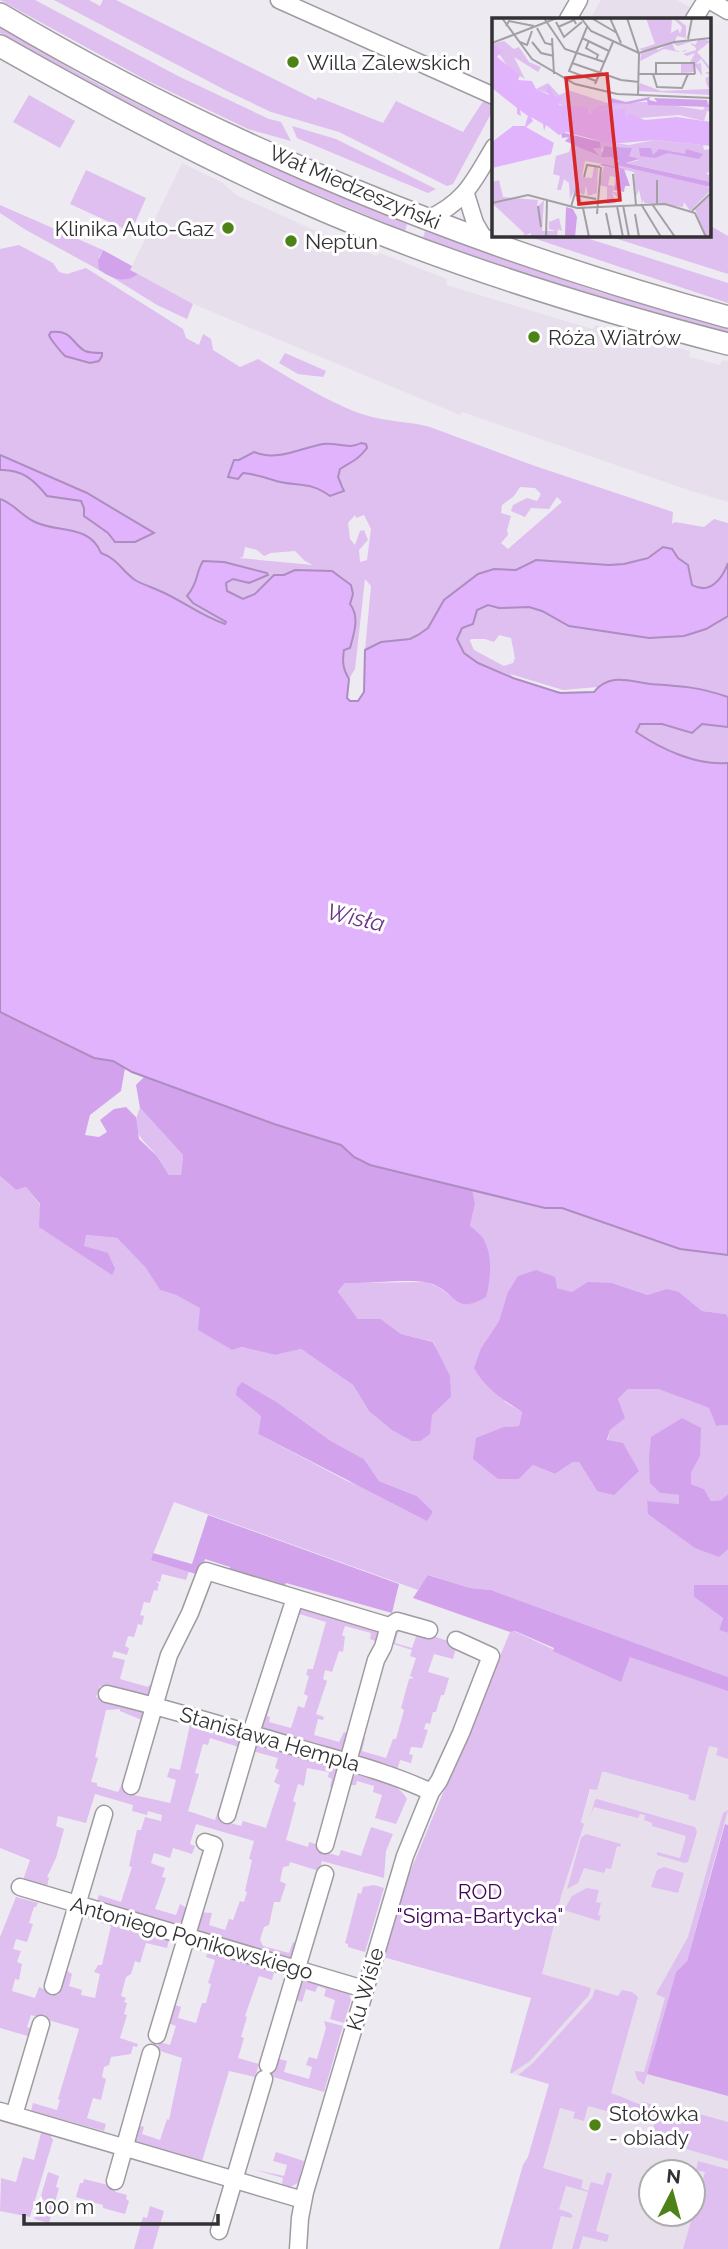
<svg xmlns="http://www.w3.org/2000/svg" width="728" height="2249" font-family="Raleway,sans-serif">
  <rect width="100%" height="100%" fill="#eeeaf1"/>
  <path fill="#e8dfed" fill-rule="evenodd" d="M601 0H677L695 10 690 19H600L592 15Z
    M182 163 223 183 236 195 341 242 346 239 369 247 367 252 372 254 376 256 380 253 447 279 446 284 450 286 562 320 593 329 595 325 690 351 689 357 720 365 722 360 728 361V502L691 491 462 412 460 415 193 304 130 270Z
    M621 1682 728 1690V1825L725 1824 648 2074 728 2096V2249H499L523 2165 528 2157 549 2084 510 2073ZM651 2172H693V2214H651Z"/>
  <path fill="#debfef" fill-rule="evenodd" d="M0 0H35L178 76 269 119 281 122 291 141 248 129 146 80Z
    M54 0H89L100 6 103 0H116L316 100 318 97 383 123 396 101 463 132 484 100 493 104V110L453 184 447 186 339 132 271 112 227 91Z
    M0 27C26 42 52 58 78 73 184 131 297 177 407 224L405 231C353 209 302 189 252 165 166 124 83 79 0 33Z
    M29 95 75 121 60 148 13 122Z
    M292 126 336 139 436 189 428 193 297 138Z
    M86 170 146 198 131 232 70 204Z
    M0 205 103 250 99 257V270L26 230 0 213Z
    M709 225 728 236V274L605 235 709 234Z
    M425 231 596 291 728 328V333L521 273 423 238Z
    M524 235H577L728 283V303Z
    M19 245 53 263 59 272 67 274 86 268 183 329 186 338 199 345 203 334 211 339 213 350 240 367 258 359C288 377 333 405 365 415 387 422 408 421 430 427L535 466 673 512 672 524 675 522 704 527 714 519 728 523C728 536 728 550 728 563 725 579 708 595 692 585L688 565 678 558 672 549 624 564 609 565 580 563 461 608 366 675 365 650 371 586 365 579 355 669 349 679C331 647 366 625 350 604L353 594 250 638 197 612 176 599 108 578 0 512V470C22 469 34 480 47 496L81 501 84 508 102 510 0 457V249ZM345 446 359 448 361 455 352 463 340 469 338 477 344 487 330 496 309 485ZM520 487 535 488 541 494 537 501 527 498 513 505 511 511 525 517 531 508 549 509 557 497 562 502 508 549 501 543 508 535 507 530 511 516 501 513 502 505 514 496ZM355 515 356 518 364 515 371 529 367 560 360 562 359 550 368 540 364 530 360 531 355 545 350 539 348 523ZM245 547 257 550 264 556 271 553 295 551 305 561 313 565 239 558 243 557Z
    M138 274 193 304 187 319 157 305 112 277 124 280Z
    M285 353 326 371 323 377 298 374 279 363Z
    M520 596 578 628 612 633 728 616V773L699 774 545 688C562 694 576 693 594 692L597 687 563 690 510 674 513 677C492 669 464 662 457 639L472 605ZM499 635 511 638 515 658 513 663 504 666 474 650 470 641 471 639H485L494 642Z
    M140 1108 183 1155 181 1175H169C165 1169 161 1161 157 1156 144 1140 128 1132 140 1108Z
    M238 1111 509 1198 545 1208H562L680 1249 728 1255V1317L726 1314 702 1311 679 1292 648 1295 612 1283 572 1292 557 1288 507 1294 499 1321 481 1348 505 1402 522 1412 519 1426 504 1427 498 1479H519L533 1465 555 1474 573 1462H579L597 1491 610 1430 624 1418 618 1399 628 1389H658L709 1408 716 1426 728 1425V1494L721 1500 711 1501 704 1489 691 1484V1473L700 1455 660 1493 679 1495V1504L647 1502 649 1514 728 1549V1585H695L694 1597 723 1618 719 1630 728 1633V1677L491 1590 470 1588 429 1575 418 1590 174 1502 151 1559 189 1571 186 1580 162 1574 160 1582 156 1581 159 1584 157 1591 154 1590 150 1603 144 1602 140 1615 144 1616 142 1625 138 1624 134 1637 128 1636 125 1646 129 1648 127 1655 114 1651 112 1657 125 1660 120 1679 148 1687 149 1685 155 1687 151 1693 146 1695 100 1686 96 1697 139 1708 144 1713V1721L120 1711V1709L106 1710 95 1757 98 1758 91 1782 97 1783V1786L118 1792 124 1780 127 1783 125 1793 170 1803 176 1780 167 1777 170 1768 180 1770 190 1725 239 1739 242 1748 210 1738 208 1745 203 1744 195 1773 199 1774 188 1811 215 1820 219 1808 224 1807 220 1820 241 1826 243 1821 266 1828 280 1785 274 1782 279 1770 275 1768 278 1758 252 1751 258 1745 335 1768 338 1771 335 1789 330 1787 332 1779 328 1777 329 1772 307 1768 304 1786 298 1784 293 1801 296 1803 286 1840 308 1847 309 1842 318 1845 317 1850 339 1856 341 1850 361 1856 371 1827 393 1834 386 1851 384 1878 322 1861 319 1871 290 1862 289 1866 283 1867 280 1881 286 1884 280 1902H274L269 1925 264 1927 260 1940 263 1946 289 1953 293 1942 299 1944 292 1958 199 1931 195 1923 198 1912 212 1913 209 1925 225 1930 229 1919 233 1920 240 1901 244 1902 247 1892 245 1891 252 1860 249 1859 254 1841 196 1824 190 1844 195 1846 192 1854 173 1848 170 1858 154 1853 151 1863 165 1868 162 1877 166 1878 155 1909 176 1915 180 1904 188 1909 184 1921 176 1924 97 1901 99 1895 121 1902 132 1867 129 1866 137 1830H141L145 1817 161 1821 162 1815 148 1811 147 1815 132 1811 133 1805 95 1794 86 1823 58 1816 56 1826 64 1829 56 1858 47 1877 49 1878 47 1886 55 1889 54 1893 22 1883 30 1860 0 1848V1176L16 1190 26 1187 40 1205V1227L84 1246 85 1235 117 1238 145 1267 160 1290 176 1295 201 1308 199 1330 232 1350 242 1347 275 1355 301 1349 353 1385 369 1411 432 1415 451 1397 434 1342 401 1334 381 1319H358L338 1293 345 1283 427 1282 440 1288 459 1303 483 1238 470 1226 475 1204ZM278 1403 331 1441 364 1459 379 1481 417 1496 433 1513 347 1481 258 1434 261 1416Z
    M299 1605 381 1628 378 1642 370 1639 371 1633 345 1626 342 1635 345 1637 343 1652 339 1651 332 1672 325 1670 323 1679 327 1681 316 1714 324 1717 323 1720 318 1719 314 1735 339 1742 344 1732 350 1735 342 1751 265 1730 261 1726 266 1709H269L267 1716 270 1717 269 1722 291 1728 298 1706 304 1708 308 1696 304 1694 309 1676 306 1675 308 1669H313L326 1622 296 1613Z
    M394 1631 398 1632 395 1643 412 1648 418 1631 451 1642 456 1648 453 1659 434 1654 428 1672 449 1678 444 1695H441L436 1712H433L430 1724 426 1723 424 1729 428 1730 422 1748 411 1747 409 1754 413 1755 411 1763 400 1760 397 1770 363 1759 357 1751 361 1737 365 1738 362 1751 386 1758 393 1739H396L404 1710 401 1708 409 1679 414 1678 410 1676 416 1658 410 1656 412 1650 390 1643Z
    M514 1631 621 1681 630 1656 728 1690V1759L716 1755 718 1748 709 1746 695 1801 688 1799 689 1795 605 1772H602L597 1790 590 1789 581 1822 584 1824 561 1896 542 1974 591 1988 589 1995 530 2061 512 2073H510L531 1998 383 1957 405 1884 510 1632Z
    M356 1774C374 1779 397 1781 407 1799L396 1824 375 1818 382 1795 373 1792 374 1786 357 1781 356 1785H346Z
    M597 1799 695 1827 697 1832 688 1862 685 1863 657 1855V1852L680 1858 686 1836 652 1826V1823L644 1820 645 1815 640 1814 638 1818 594 1807 590 1817 595 1800Z
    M728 1810 687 1961 676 1972 644 2085 637 2079 635 2071 644 2072 665 1998 656 1994 688 1937 723 1813Z
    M586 1834 621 1844 620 1847 617 1846 611 1869 606 1868 604 1873 584 1868 578 1883 567 1889 581 1838Z
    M664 1867 684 1873 678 1893 651 1887 657 1870Z
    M374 1885 384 1888 365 1952 348 1947V1944L345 1943 358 1893 361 1894 363 1887Z
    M587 1888 599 1890 596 1902 601 1903 598 1915 601 1916 599 1921 564 1910 572 1896Z
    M16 1897 38 1903 36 1907H34L29 1923 33 1924 27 1942 16 1939 13 1949 21 1951 17 1962 22 1964 19 1980 15 1979 12 1991 35 1998 39 1987 58 1995 59 1991 57 1986 66 1970 72 1974 69 1986 82 1990 81 1995 95 1998 100 1974 94 1972 98 1965H102L111 1926 88 1919 89 1917 169 1940 167 1948 146 1943 140 1963 135 1961 131 1974 126 1977 121 1996 126 1998 124 2002 127 2003 124 2014 127 2015 120 2038 138 2044 137 2047 133 2046 131 2054 111 2057 109 2065 104 2067 102 2077 106 2079 101 2100 93 2098 87 2118 106 2124 104 2131 31 2111 33 2103 57 2110 60 2100 58 2099 79 2029 31 2015 27 2027 34 2030 31 2037 0 2028V1937Z
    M208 1952 274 1972 272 1980 259 1976 245 2016 247 2017 241 2037 244 2038 238 2058 259 2064 255 2077 229 2071 202 2161 136 2142 132 2136 136 2124 144 2127 142 2134 160 2140 167 2119 169 2120 182 2058 157 2050 159 2042 170 2045 176 2026 168 2023 173 2004 181 2007 178 2018 196 2023 202 2003H206L211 1984 208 1983 215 1960 206 1957Z
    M299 1978 349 1993 351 2000 344 2023 330 2019 335 2000 324 1996 326 1989 318 1986 315 1992 306 1989 302 2002 293 1999Z
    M595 1989 618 1996 622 1990 632 1992 638 1997 611 2093C621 2096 632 2102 642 2105L643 2102 676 2111 684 2122 678 2108 728 2122V2161L651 2139 654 2124 588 2106 584 2121 573 2118 575 2112 560 2108 543 2168 583 2180 581 2188 588 2191 591 2182 603 2185 607 2172 612 2174 596 2231 609 2235 607 2242 583 2236 579 2249H572L588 2192 566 2186 559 2209 570 2213 573 2216 571 2218 561 2216 552 2249H499L523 2165 528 2157 549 2084 518 2075 532 2064 592 1998Z
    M324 2021 343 2026 324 2092 270 2076 275 2058 287 2061 284 2072 309 2079 312 2067 306 2065 309 2057 317 2059 326 2028Z
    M41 2133 50 2135 53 2140 30 2217 0 2211 1 2178 16 2182 23 2157 34 2160Z
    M276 2152 304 2161 298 2183 290 2187 282 2184 283 2178 252 2169 284 2176 287 2165 273 2161Z
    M698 2161 728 2169V2249H683L705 2172 696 2170Z
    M48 2172 59 2176 56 2187 59 2188 49 2223 34 2219Z
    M84 2179 108 2185 116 2192 127 2195 126 2199 129 2201 125 2214 103 2208V2205L76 2197 80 2183H83Z
    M150 2206 164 2211 153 2249H134L143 2217 147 2218Z"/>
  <path fill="#d2a3ec" d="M103 250 132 266 130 270 138 274C124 285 112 278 99 270L98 261Z
    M0 1012 94 1058 113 1061 125 1068 121 1091 90 1115 85 1135 99 1137 107 1132 100 1120 114 1109 126 1107 136 1117 139 1139 157 1156 169 1175H181L183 1155 140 1108 136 1085 144 1077 274 1124 341 1145 354 1157 472 1190 475 1204 470 1226C474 1229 480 1234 483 1238 493 1255 491 1279 486 1297 453 1317 456 1290 429 1283 412 1278 365 1284 345 1283L338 1292 358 1319H381L401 1334 433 1342 450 1376 451 1397 432 1415 430 1434 420 1441H412L392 1430 369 1411 353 1385 301 1349 275 1355 242 1347 232 1350 198 1330 200 1308 176 1295 160 1290 145 1267 117 1238 86 1235 84 1246 108 1253 115 1269 112 1275 39 1227 40 1204 26 1187 16 1190 0 1176Z
    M536 1270 555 1277 557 1288 572 1292 588 1282 612 1283 648 1295 667 1289 679 1292 702 1311 726 1314 728 1317V1425L716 1426 709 1408 658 1389H628L618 1399 625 1418 610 1430 607 1440 623 1443 639 1471 614 1495 597 1491 579 1462H573L555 1474 533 1465 519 1479H498L473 1459 476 1438 504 1427 519 1426 522 1412C503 1400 485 1388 474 1368L481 1348 499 1321 507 1294 518 1276Z
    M242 1382 278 1403 331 1441 364 1459 379 1481 417 1496 433 1512 427 1521 258 1434 261 1416 236 1395 237 1388Z
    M682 1418 701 1428 700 1456 691 1473V1484L704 1489 711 1501 721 1500 728 1494V1549L719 1557 695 1548 648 1514 647 1501 679 1504V1495L660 1493 650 1483 649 1457 651 1437Z
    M208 1515 399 1584 392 1613 286 1583 284 1588 229 1572 230 1567 205 1559 199 1575 151 1560 153 1553 192 1564Z
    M428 1575 470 1588 491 1590 728 1677V1691L630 1657 621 1682 553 1651 554 1648 515 1631 510 1632 413 1598Z
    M694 1585H728V1633L719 1630 723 1618 694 1597Z
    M725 1824 728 1825V2096L647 2074 676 1972 687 1961Z"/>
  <path fill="#e2b3fd" stroke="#ad8cc0" stroke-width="2" d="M51 332C73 330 71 343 85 351 90 353 96 353 102 353V356L99 361 90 363 65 356C61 352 50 339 49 335Z
    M361 443 366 444 367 448C359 459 351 462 340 469L338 477 344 491 330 496C309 481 299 487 276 481 264 477 256 474 243 473L238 479 228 477 234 460H239L254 452C277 462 300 448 323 444 337 442 349 450 361 443Z
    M0 455 87 493 154 533 135 542H115L108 533 84 516V508L81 501 47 496C34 480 22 469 0 470Z
    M0 499C14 504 20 514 33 521 56 534 89 523 101 553 118 559 121 570 135 580 144 585 151 587 160 591 183 601 201 616 225 624L226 622 193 603 187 596C199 582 195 574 203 561L224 562 267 573 268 575 249 583 233 579 226 583 227 591 243 599 255 594 274 575H284L295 570 332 571 351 585 353 594 350 604C360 617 354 633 350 648L344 650C342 662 343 669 349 679L347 698 350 701H358L364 692 365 650 381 642 410 639 418 635 428 628 444 600 478 574 494 569 516 570 536 560 609 565 624 564 648 558 663 547 672 549 678 558 688 565 692 585C710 595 722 579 728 563V616L706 629 684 636 649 638 569 626 542 611 529 607 499 608 488 605 477 610 473 624 462 628 457 639 464 653 478 663 513 678 560 693 594 692C610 672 631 682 651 684 681 686 699 687 728 697V727L702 724 692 733 662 724H640L636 732C661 749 697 766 728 763V1255L680 1249 562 1208H545L370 1165 354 1157 341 1145 274 1124 132 1072 113 1061 94 1058 0 1012Z"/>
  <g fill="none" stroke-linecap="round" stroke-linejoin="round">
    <g stroke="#9f9ba1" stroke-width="19">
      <path id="street" d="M279 0 494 96
        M709 0 728 11
        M568 19 579 0
        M694 19 706 0
        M466 194 475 223 485 240
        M428 219C466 201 473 182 494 147
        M107 1694C171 1709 235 1729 299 1748 343 1761 389 1772 431 1792
        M131 1786 169 1655 190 1613 206 1571 389 1626 397 1621 429 1630
        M227 1815 251 1733 295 1598
        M325 1845 376 1660 383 1647 389 1626
        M20 1887 364 1989
        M53 1986 104 1814
        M157 2035 214 1845 205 1842
        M268 2065 325 1874
        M0 2111 303 2200
        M14 2115 41 2024
        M115 2181 151 2053
        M219 2231 264 2079
        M298 2249 300 2218 305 2192 405 1856 431 1792 439 1781 461 1733 491 1656 456 1640"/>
    </g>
    <g stroke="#9f9ba1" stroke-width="24">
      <path id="secondary" d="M0 14C223 147 478 249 728 317
        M0 46C97 101 195 154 297 199 436 261 581 306 728 344"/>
    </g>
    <use href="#street" stroke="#fff" stroke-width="16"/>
    <use href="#secondary" stroke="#fff" stroke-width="21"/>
  </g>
  <g fill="#4d8217" stroke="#fff" stroke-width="2.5">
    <circle cx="293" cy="62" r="7"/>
    <circle cx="228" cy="228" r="7"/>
    <circle cx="291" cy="241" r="7"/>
    <circle cx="534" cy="337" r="7"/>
    <circle cx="595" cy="2125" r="7"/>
  </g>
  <g text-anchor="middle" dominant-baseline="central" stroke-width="6" stroke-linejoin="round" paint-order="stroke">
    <g font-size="21" fill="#323133" stroke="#fff" text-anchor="start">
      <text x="307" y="62">Willa Zalewskich</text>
      <text x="214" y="228" text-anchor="end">Klinika Auto-Gaz</text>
      <text x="305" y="241">Neptun</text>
      <text x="548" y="337">Róża Wiatrów</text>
      <text x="609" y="2113">Stołówka<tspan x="609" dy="24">- obiady</tspan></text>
    </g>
    <g font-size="21" fill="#323133" stroke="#fff">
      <text transform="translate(355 187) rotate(23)">Wał Miedzeszyński</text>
      <text transform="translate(270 1739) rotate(16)">Stanisława Hempla</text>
      <text transform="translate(192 1938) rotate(16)">Antoniego Ponikowskiego</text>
      <text transform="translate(365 1989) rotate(-74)">Ku Wiśle</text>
    </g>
    <g font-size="21" fill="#44035d" stroke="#fff">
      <text x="480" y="1891">ROD<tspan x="480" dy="24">"Sigma-Bartycka"</tspan></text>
    </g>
    <g font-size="23" font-style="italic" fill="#6c3388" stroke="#fff">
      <text transform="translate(356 917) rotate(13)">Wisła</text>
    </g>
  </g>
  <g transform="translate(492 18)">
    <rect width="219" height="219" fill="#eeeaf1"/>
    <path d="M154 0H180L179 15 186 11 188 16 190 9 181 0H184L194 8V20L185 18 183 23 151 33 147 31 163 26ZM207 21 219 23 205 34 219 50V77L146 73 148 65 169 73 217 71 213 62 217 65 213 61 218 57 213 55 218 53 209 41 204 46 209 45 210 58 203 48V54L189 55V46H203L198 44 203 35 195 38 191 36 204 32V30L199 26 200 25 203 27 207 21 186 28 180 25 183 32 188 34 193 32 195 33 187 34 172 31 148 43 149 36 164 30 166 32 181 24ZM12 23 22 31 27 29 37 44 49 49 46 54 22 39 33 61 19 53 0 26ZM56 65 67 77 77 73 73 71 115 85 157 84 211 92 216 82 219 94 215 93 212 103 187 97 134 101 133 93 118 99 103 93 98 96 97 91 79 92 68 86V80L44 71ZM94 121 137 127 163 122 211 127 212 132 219 131V152L214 156 219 157V164L135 145 147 142 134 137 140 130 112 128 109 133 114 139 117 134H125L122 143 130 144 124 147 214 167 219 172 198 193 192 184 191 189 152 185V182L150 185 147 172 144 178 142 154 128 151 122 173 123 159 118 158 116 167 122 168 121 174 130 175 129 183 120 174 124 185 115 186V169L107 167 112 148 118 150 111 146 93 143 90 159 100 160 102 149H106L105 175 96 178 94 168 92 177 86 174 85 182 89 179 90 184 84 183 86 166 78 181 77 165 72 161 69 172H65L68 158 61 156 64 138 77 134 80 125 106 138 101 130H109L108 126ZM7 162 11 179 46 182 45 189 52 182 50 213H64L57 211V204L67 200 70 213 66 211 65 219H39V215L28 219 33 216 1 186 0 164ZM219 176V219H214L203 191Z" fill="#debfef"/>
    <path d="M158 79 157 82 165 84 162 80 215 82V86L218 87 219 89 156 87 155 82 136 86 118 85 119 80 134 84ZM69 114 108 124 109 130H101L107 138 73 123 77 119 70 120ZM112 128 140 130 137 138 147 141 134 145 219 164V169L124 147 127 143 119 139H109ZM159 130 161 137 167 131 193 136 194 131 211 136 207 141 176 135 163 140 148 138 147 130ZM107 147 111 146 132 151 138 168H133L132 174 122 172 128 151ZM74 189 81 191 85 199 83 219 73 217Z" fill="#d2a3ec"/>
    <path d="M0 25 10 33 5 39 28 57 26 62 40 63 44 71 57 77 54 71 57 67 62 78 71 79 67 87 96 90 98 96 107 88 134 85 103 93 133 91 134 99 138 96 153 102 185 99 219 104V128L163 122 119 126 74 114 67 117 54 107 52 113 51 106 39 99 41 103 34 109 62 125 59 136 0 150V124L21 108H33L36 98 28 92 29 98 25 96V90L0 70Z" fill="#e2b3fd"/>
    <path fill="none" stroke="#a3a0a5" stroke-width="2" d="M10 0 40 41 83 66 125 76 219 80M52 0 73 31 112 44M89 0 99 13 147 35M118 0 129 25M135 0 147 36 146 77M101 1 125 15M64 4 72 19 90 4M14 8 17 3 42 8M66 9 82 2 84 6M95 9 77 53 104 63M45 10 53 25 61 27M60 20 62 56M90 20 117 33M196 21 200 0M97 23 94 30 106 37 104 42M28 24 35 27 40 13M40 24 49 35 62 38M0 25 65 0M147 35 182 24 219 20M80 45 129 62 147 64M147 56H203M161 56 165 69 190 70 196 56M164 56V45H202L203 56M103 66 121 24M141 156 144 187M92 159 95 147 108 149M83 177 104 181M0 185 36 177 85 190 173 186 203 195 214 219M149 186 169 219M160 186 183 219M165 186V162M131 187 137 219M46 188 49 209M125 188 131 219M79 189 86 165M91 190 97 219M200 193 219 175M114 195 119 219M105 196 109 149M143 196 147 219M54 219 55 182"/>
    <path fill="#d62828" fill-opacity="0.15" stroke="#d62828" stroke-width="3.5" d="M115 56 128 182 87 186 74 60Z"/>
    <rect width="219" height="219" fill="none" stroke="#323133" stroke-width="3.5"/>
  </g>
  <g transform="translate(672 2193) rotate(6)"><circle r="33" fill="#ffffff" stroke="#adadad" stroke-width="2"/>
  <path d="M0-5L12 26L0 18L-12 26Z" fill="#4d8217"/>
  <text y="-10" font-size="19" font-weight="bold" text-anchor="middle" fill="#323133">N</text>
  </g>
  <path d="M24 2214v10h194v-10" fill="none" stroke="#323133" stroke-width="3.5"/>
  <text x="35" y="2214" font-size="21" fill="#323133" stroke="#ffffff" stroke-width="5" paint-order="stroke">100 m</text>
</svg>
